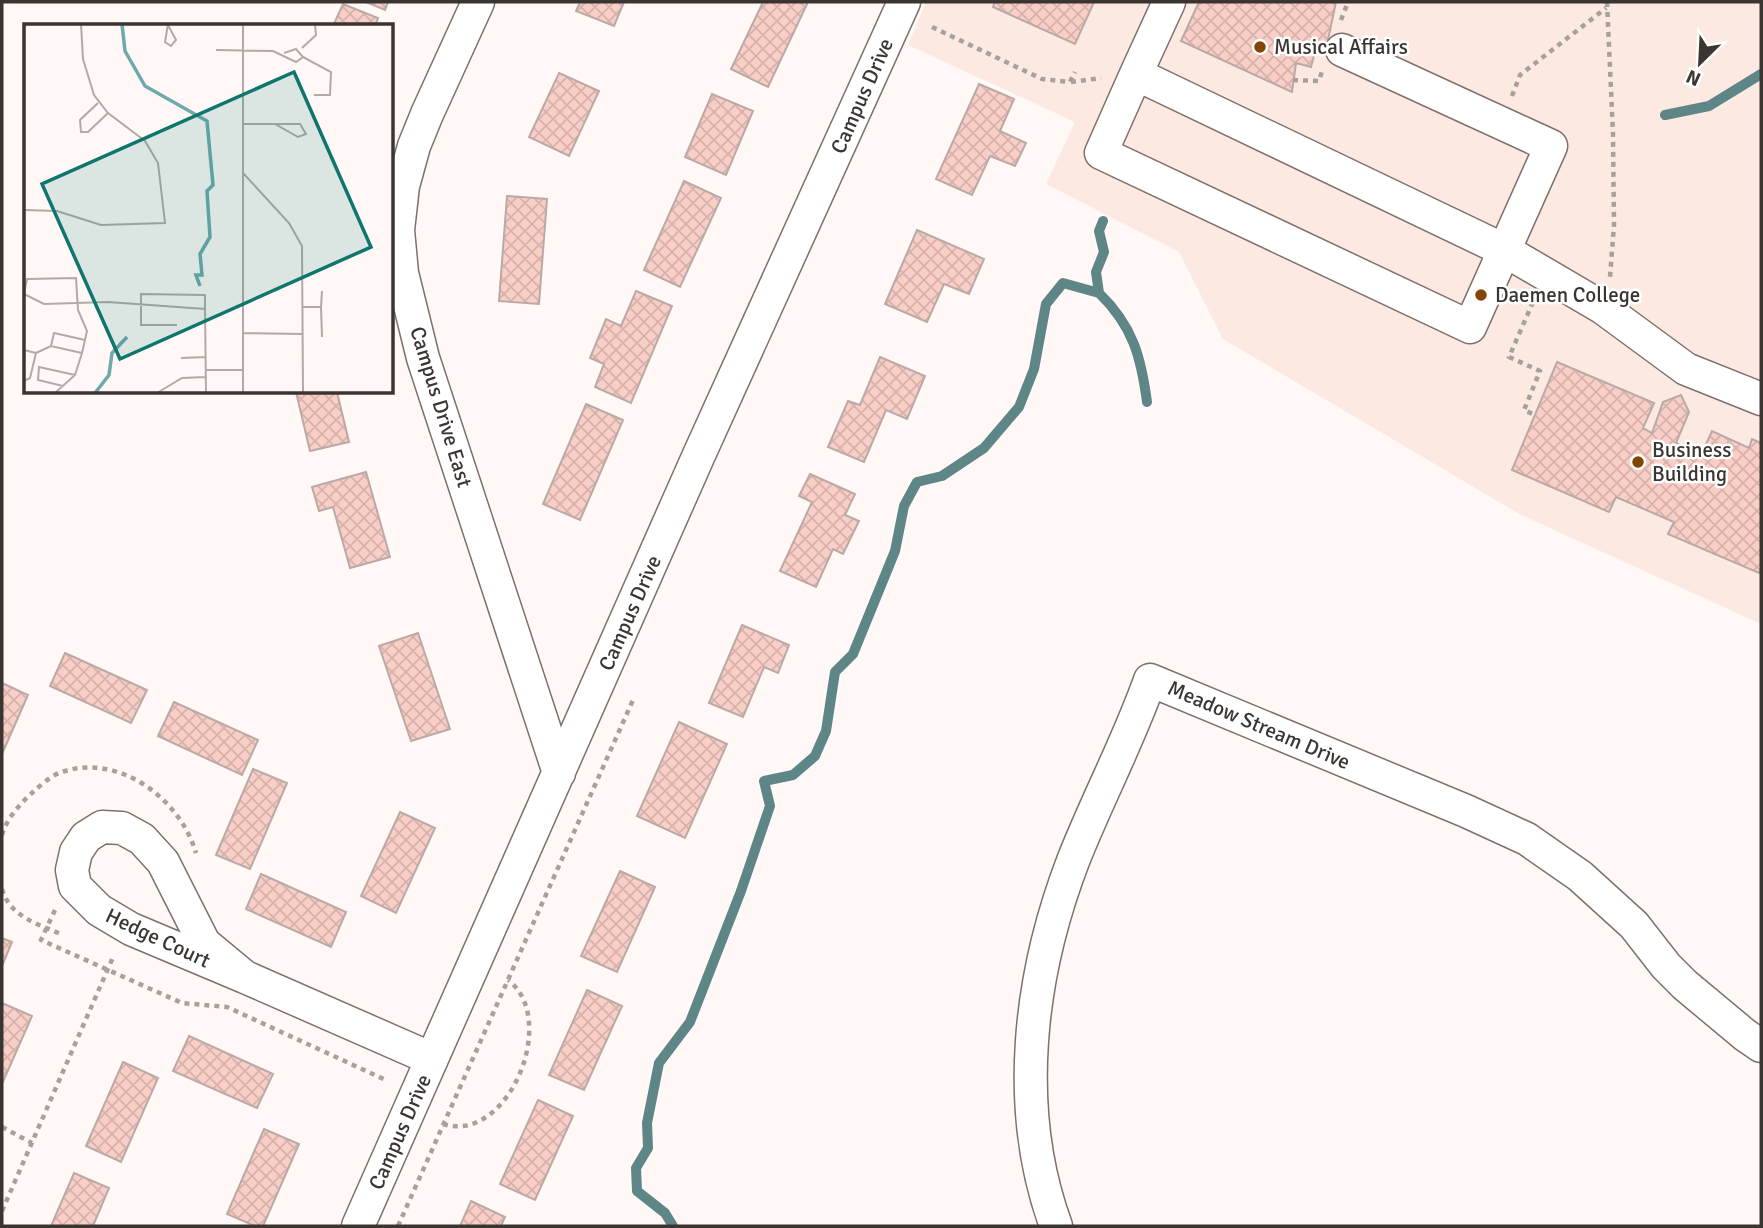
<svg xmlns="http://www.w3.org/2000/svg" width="1763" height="1228" font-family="Signika,sans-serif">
  <defs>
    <pattern id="building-cross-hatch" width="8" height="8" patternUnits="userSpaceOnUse" patternTransform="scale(1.75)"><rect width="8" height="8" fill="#f8cec6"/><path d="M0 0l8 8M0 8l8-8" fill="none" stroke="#d6b2ab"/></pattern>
  </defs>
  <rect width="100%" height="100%" fill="#fff8f6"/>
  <path fill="#fce9e2" d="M926 2H1761V624L1521 515 1223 339 1179 252 1046 184 1075 122 908 45Z"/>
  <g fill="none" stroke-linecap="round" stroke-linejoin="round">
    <path stroke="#5f8687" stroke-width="10" d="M1665 115 1709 106 1761 74
      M1099 293C1133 326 1141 357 1147 402
      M673 1226 665 1213 637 1191 636 1168 648 1148 647 1123 659 1063 690 1022 741 891 770 806 764 781 793 775 815 756 826 731 835 672 853 654 895 551 904 506 917 482 942 476 984 448 1019 407 1034 369 1046 304 1063 283 1099 293 1096 272 1104 252 1099 231 1103 221"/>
  </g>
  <path fill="url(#building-cross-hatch)" stroke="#baaaa7" stroke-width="2" d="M366 2H388L385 10Z
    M580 2H624L614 26 576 11Z
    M763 2H808L768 87 731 69Z
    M995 2H1094L1075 44 993 7Z
    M1199 2H1336L1325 54 1315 52 1311 67 1296 63 1292 92 1181 41Z
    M343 4 378 18 375 26H333Z
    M559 73 599 91 569 156 529 137Z
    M979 84 1014 99 1000 131 1026 143 1015 166 990 156 972 195 936 179Z
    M712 94 753 111 726 175 685 157Z
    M684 181 721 198 680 287 644 270Z
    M507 196 547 199 539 304 499 301Z
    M917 230 984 259 969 294 944 284 927 322 885 304Z
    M636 291 672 306 631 403 595 387 604 364 590 358 606 319 621 326Z
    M880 357 925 376 907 419 886 410 864 462 828 447 848 401 860 405Z
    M1557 362 1654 403 1643 428 1652 433 1663 402 1681 395 1689 412 1676 443 1701 455 1712 431 1749 448 1752 439 1761 443V568L1759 573 1668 534 1674 522 1616 497 1609 512 1512 470Z
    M296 392H337L349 442 310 451Z
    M586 404 623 420 580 520 543 504Z
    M366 472 390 557 350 568 333 507 319 511 312 487Z
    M810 474 855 494 845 515 859 521 843 554 833 549 816 587 780 571 812 502 799 496Z
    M742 625 789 645 778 673 764 667 743 717 709 703Z
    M418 633 450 729 411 741 379 646Z
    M65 653 147 690 131 723 50 686Z
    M2 683 28 695 2 754Z
    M174 702 258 740 242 775 158 736Z
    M679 722 727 744 685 838 637 816Z
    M253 769 287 783 250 869 216 855Z
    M400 812 435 828 396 913 361 896Z
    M620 871 655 887 617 972 581 956Z
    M261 874 346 912 331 947 246 909Z
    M2 938 12 942 2 966Z
    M587 990 622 1006 584 1090 549 1075Z
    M2 1003 32 1016 2 1084Z
    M189 1036 273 1074 257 1108 173 1071Z
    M123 1062 158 1078 121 1162 86 1146Z
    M538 1100 573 1116 535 1200 500 1184Z
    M264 1129 299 1144 263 1226H255L227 1214Z
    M74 1173 109 1188 93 1226H51Z
    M471 1201 505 1217 501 1226H460Z"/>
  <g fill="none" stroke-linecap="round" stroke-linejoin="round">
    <g stroke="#7e706b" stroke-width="35">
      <path id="minor" d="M478 2 427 114 414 146 403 186 398 230 402 273 423 358 559 773
        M1169 2 1136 74 1504 250 1603 308 1686 369 1761 399
        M1136 74 1101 153 1470 327 1551 146 1342 50
        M245 977 131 929 99 910 75 886 72 870 76 852 86 837 102 827 122 828 142 839 163 862 204 943 245 977 432 1059
        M358 1226 698 457 904 2
        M1056 1226C1013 1109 1029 976 1073 861 1097 800 1128 742 1150 680L1466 811 1527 839 1580 876 1634 925 1666 966 1685 985 1745 1035 1761 1046"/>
    </g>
    <path stroke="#a7a19e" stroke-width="4.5" stroke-dasharray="5 5" stroke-linecap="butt" d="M1607 2 1613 134 1614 225 1610 277
      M1341 20 1348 2
      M932 27 1042 79 1070 82 1075 72
      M1293 80 1319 81 1322 71
      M1071 82 1101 78
      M1512 96 1520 75 1606 8
      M1533 302 1509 357 1540 371 1524 410 1535 415
      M2 835C7 818 20 804 33 792 40 786 49 777 59 773 117 751 180 798 196 853
      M2 889C10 917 38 924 63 935
      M55 910 41 940 182 1003 227 1007 388 1081
      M443 1124C508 1145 560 1019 508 980
      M2 1127 32 1143
      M2 1211 114 955
      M398 1226 633 700"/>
    <use href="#minor" stroke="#fff" stroke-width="32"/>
  </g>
  <g fill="#824600" stroke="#fff" stroke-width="2.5">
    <circle cx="1260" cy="47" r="7"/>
    <circle cx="1481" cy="295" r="7"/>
    <circle cx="1638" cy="462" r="7"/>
  </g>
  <g text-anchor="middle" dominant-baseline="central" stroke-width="5" stroke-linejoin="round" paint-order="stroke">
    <g font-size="21" fill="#3b3532" stroke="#fff" text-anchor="start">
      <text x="1274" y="47">Musical Affairs</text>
      <text x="1495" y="295">Daemen College</text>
      <text x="1652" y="450">Business<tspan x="1652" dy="24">Building</tspan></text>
    </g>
    <g font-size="21" fill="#3b3532" stroke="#fff">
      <text transform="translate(862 96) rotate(-66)">Campus Drive</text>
      <text transform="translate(441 407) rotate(73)">Campus Drive East</text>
      <text transform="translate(630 613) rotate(-66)">Campus Drive</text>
      <text transform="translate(1259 725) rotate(23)">Meadow Stream Drive</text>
      <text transform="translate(158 938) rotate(25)">Hedge Court</text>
      <text transform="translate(400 1132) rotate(-66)">Campus Drive</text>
    </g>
  </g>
  <g transform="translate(24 24)">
    <rect width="369" height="369" fill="#fff8f6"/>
    <path fill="none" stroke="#6ea9ac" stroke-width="3.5" d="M98 0 101 27 121 62 183 97 189 161 183 167 186 213 176 230 178 251H172L176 262M71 369 85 351 88 329 103 313"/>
    <path fill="none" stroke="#b1aaa8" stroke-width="2" d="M219 0V369M144 1 152 16 147 22 141 18 144 0M278 24 292 11 291 0M192 26 249 27 272 38 279 33 272 25 260 29M279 33 307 48 306 71H290M74 79 56 96 57 108H64L84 89M219 100H251L274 113 282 110 276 100H251M219 149 265 199 278 222 279 369M0 186 33 187 77 201 141 199 134 139 121 117 84 89 70 71 59 35 57 0M0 270 20 280 84 278 181 285 182 369M0 270 3 255 52 254 54 286 63 307 58 329 27 322 12 329M279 283H297L298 267M297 283 298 313M153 301H117V270L181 271V285M219 309 279 310M27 322 30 309 61 316M0 326 12 329 6 354 0 357M157 334 181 333M181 346H219M39 362 14 356 15 343 51 351M31 369 51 351 58 329M133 369 158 354 182 353"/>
    <path fill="#0f766e" fill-opacity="0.15" stroke="#0f766e" stroke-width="3.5" d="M270 48 347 223 96 335 18 160Z"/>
    <rect width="369" height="369" fill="none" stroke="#3b3532" stroke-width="3.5"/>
  </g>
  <rect width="1763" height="1228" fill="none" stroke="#3b3532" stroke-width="7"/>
  <g transform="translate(1700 63) rotate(204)" stroke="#ffffff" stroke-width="5" paint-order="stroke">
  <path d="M0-5L12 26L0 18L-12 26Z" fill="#3b3532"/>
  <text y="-10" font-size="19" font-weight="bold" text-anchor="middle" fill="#3b3532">N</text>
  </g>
</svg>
